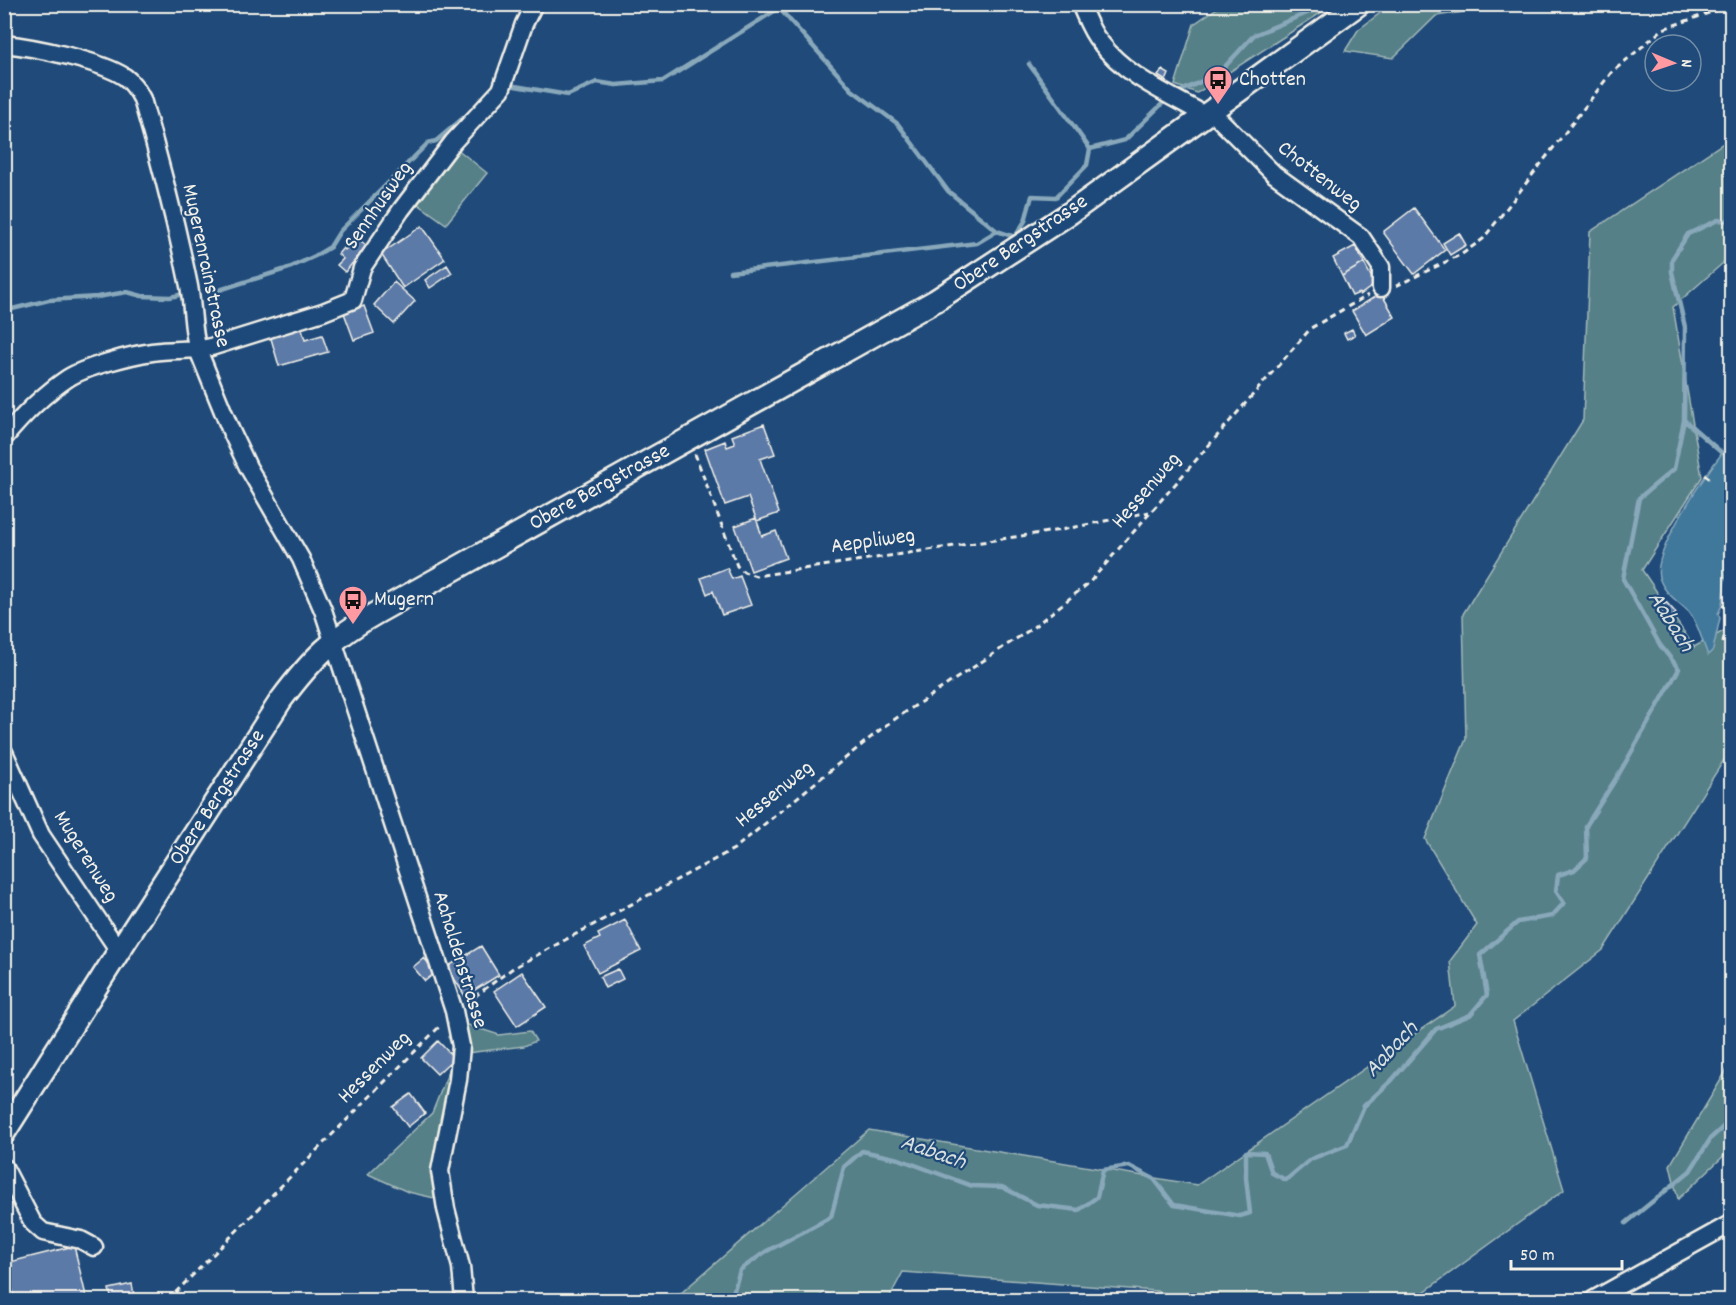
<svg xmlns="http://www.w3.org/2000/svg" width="1736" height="1305" font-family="Dekko,sans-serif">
  <rect width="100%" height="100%" fill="#1f4a7a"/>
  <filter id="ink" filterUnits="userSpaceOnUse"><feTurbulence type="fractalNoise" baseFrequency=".0167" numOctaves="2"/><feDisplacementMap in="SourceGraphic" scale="12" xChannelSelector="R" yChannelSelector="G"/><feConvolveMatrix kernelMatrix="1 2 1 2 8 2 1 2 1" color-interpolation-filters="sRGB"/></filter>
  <g filter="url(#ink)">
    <path fill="#548088" stroke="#a4b8b8" stroke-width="1.5" d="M1223 4H1323V5L1322 12 1197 93 1175 85 1194 24Z
      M1392 4H1512V5L1436 16 1393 58 1345 51 1358 30Z
      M1731 138V256L1673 307 1702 477 1642 570 1694 647 1731 627V749L1603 950 1513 1021 1564 1190 1413 1300H1193L1156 1291 903 1272 888 1300H843L825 1292 814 1300H673L869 1130 1197 1185 1455 1006 1450 961 1477 925 1425 839 1466 739 1463 614 1583 420 1590 232Z
      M456 148 487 173 446 224 414 201Z
      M462 1023 499 1035 530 1031 536 1041 524 1046 467 1053 441 1147 452 1202 408 1192 368 1174 432 1113 456 1053 448 1037Z
      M1731 1063V1149L1678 1199 1670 1165Z"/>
    <path fill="#41789c" stroke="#89a8ba" stroke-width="1.5" d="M1724 451 1731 455V559L1725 578 1722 605 1718 614 1720 618 1713 650 1708 655C1702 642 1698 622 1689 612 1678 601 1664 594 1659 577 1652 552 1707 471 1724 451Z"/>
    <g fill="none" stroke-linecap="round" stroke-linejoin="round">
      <path stroke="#89a8ba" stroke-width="4.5" d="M1397 11 1406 4
        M1029 64 1090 149
        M509 85 568 95 597 82 616 85 663 81 779 8 852 90 898 124 948 191 997 231 1015 237 1025 221 1032 196 1056 197 1087 165 1090 149 1125 140 1165 101
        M1177 93 1219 73 1254 35 1312 11
        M730 272 977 243 997 231
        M210 293 289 268 315 256 330 247 340 231 428 143 436 141 474 109
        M4 311 49 300 97 297 127 292 142 296 170 297 179 295
        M1684 420 1722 453
        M1626 1223 1690 1171 1711 1138 1732 1119
        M731 1300 740 1270 765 1252 831 1217 844 1167 862 1151 899 1159 972 1186 1002 1187 1037 1205 1079 1210 1097 1197 1103 1170 1129 1166 1154 1179 1174 1205 1240 1216 1250 1213 1246 1178V1152L1265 1153 1272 1173 1286 1180 1311 1159 1347 1145 1364 1106 1392 1080 1436 1029 1470 1015 1487 995 1480 955 1518 922 1552 916 1564 903 1556 891 1558 875 1574 870 1587 858 1586 826 1620 772 1679 669 1660 645 1623 579 1639 498 1674 469 1684 420 1685 327 1672 272V259L1688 234 1718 220 1732 221"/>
    </g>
    <path fill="#5c7aa8" stroke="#f4f1e8" stroke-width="1.5" d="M1162 70 1169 74 1166 81 1158 76Z
      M1414 208 1445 250 1414 274 1383 232Z
      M422 226 445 259 403 288 381 254Z
      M1459 233 1466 245 1450 255 1443 243Z
      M356 237 367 246 345 272 337 265 343 259 338 254 343 248 345 250Z
      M1355 246 1364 263 1342 276 1333 258Z
      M1364 263 1375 284 1360 295 1359 293 1352 296 1342 276Z
      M447 265 452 273 430 288 425 280Z
      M394 282 415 301 394 324 374 305Z
      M1381 293 1395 317 1366 335 1352 311Z
      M364 306 374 333 354 340 344 313Z
      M301 326 305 340 322 335 328 352 279 366 270 335Z
      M1352 329 1355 335 1347 339 1344 333Z
      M764 424 775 454 760 459 779 513 757 521 748 497 725 505 705 449 725 441 727 447 735 444 732 436Z
      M756 518 762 536 776 531 786 558 751 571 735 526Z
      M727 568 732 579 740 576 751 605 722 615 713 591 707 594 701 578Z
      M1666 602 1676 613 1670 619 1660 610Z
      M625 920 641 951 598 973 584 946 600 938 598 934Z
      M481 946 499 975 465 996 447 967Z
      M424 958 436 972 425 981 413 967Z
      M618 969 623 979 605 988 600 977Z
      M522 972 546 1007 517 1026 494 991Z
      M438 1041 454 1058 437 1074 421 1058Z
      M411 1094 425 1113 408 1127 393 1107Z
      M74 1246 87 1300H15L6 1263Z
      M132 1284 135 1300H112L109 1289Z"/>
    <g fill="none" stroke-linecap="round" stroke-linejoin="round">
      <g stroke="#f4f1e8" stroke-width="21">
        <path id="minor" d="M1080 4C1086 17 1091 32 1100 42 1124 74 1162 91 1196 110L1202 117
          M4 44C34 47 101 61 125 77 133 83 138 91 142 99 160 161 176 223 189 286 193 307 192 329 198 350L231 431 248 467 301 559 323 610 454 1011 461 1046 458 1080 440 1171 446 1209 461 1267 464 1300
          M1211 111 1274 174 1361 237 1381 267V288
          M4 438C23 415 44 394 68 378 85 367 131 355 152 352 172 349 192 351 211 347L323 312 353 300 362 268 401 210 453 142 501 90 524 24 534 4
          M4 752 41 835 119 951
          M4 1167 33 1223 43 1232 81 1240 94 1247
          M1593 1300 1732 1223"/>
      </g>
      <g stroke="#f4f1e8" stroke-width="26">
        <path id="major" d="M4 1133 119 951 281 700C311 660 333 637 378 612L935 301 1070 213 1359 4"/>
      </g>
      <path stroke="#f4f1e8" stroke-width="3" stroke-dasharray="6 4.5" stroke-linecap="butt" d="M1396 286 1462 254 1483 239 1611 73 1663 29 1732 5
        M695 454 737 566 744 572 756 576 1061 530 1149 512
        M1705 475 1712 480
        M1722 605 1729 607
        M1723 643 1732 593
        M466 1003 513 968 734 849 886 725 1031 629 1089 583 1311 328 1368 295
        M168 1300 441 1025"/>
      <use href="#minor" stroke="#1f4a7a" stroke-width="16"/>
      <use href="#major" stroke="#1f4a7a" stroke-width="21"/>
    </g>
  </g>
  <defs>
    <g id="bus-pin" transform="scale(1.5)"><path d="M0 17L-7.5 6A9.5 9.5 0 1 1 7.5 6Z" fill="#ff9aa2" stroke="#1f4a7a"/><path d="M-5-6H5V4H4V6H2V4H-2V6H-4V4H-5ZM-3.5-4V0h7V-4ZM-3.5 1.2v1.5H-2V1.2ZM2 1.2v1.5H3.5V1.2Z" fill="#111"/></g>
  </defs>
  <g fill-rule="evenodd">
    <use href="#bus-pin" x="1218" y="80"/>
    <use href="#bus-pin" x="353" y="600"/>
  </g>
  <g text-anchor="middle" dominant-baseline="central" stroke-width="4.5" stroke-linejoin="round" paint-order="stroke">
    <g font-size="22" fill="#f4f1e8" stroke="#1f4a7a" text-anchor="start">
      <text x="1239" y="80">Chotten</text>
      <text x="374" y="600">Mugern</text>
    </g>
    <g font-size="22" fill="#f4f1e8" stroke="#1f4a7a">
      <text transform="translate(1319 177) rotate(38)">Chottenweg</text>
      <text transform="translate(379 206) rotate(-55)">Sennhusweg</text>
      <text transform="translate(1021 244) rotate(-34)">Obere Bergstrasse</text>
      <text transform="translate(205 266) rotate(78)">Mugerenrainstrasse</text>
      <text transform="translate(600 488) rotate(-29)">Obere Bergstrasse</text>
      <text transform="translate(1147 491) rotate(-49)">Hessenweg</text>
      <text transform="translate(873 542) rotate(-8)">Aeppliweg</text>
      <text transform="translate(775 795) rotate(-39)">Hessenweg</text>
      <text transform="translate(218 798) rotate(-57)">Obere Bergstrasse</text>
      <text transform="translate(85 857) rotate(58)">Mugerenweg</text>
      <text transform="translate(459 960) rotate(73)">Aahaldenstrasse</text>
      <text transform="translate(375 1068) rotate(-45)">Hessenweg</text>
    </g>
    <g font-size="24" font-style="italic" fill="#d9dfdd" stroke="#1f4a7a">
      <text transform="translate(1670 622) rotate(58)">Aabach</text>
      <text transform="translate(1392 1050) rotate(-47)">Aabach</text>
      <text transform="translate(933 1153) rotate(19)">Aabach</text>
    </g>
  </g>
  <rect width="1736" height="1305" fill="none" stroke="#1f4a7a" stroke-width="24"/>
  <rect x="12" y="12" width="1712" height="1281" fill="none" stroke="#f4f1e8" stroke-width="2" filter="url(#ink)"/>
  <g transform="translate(1673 63) rotate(92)"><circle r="28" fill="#1f4a7a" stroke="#748da6" stroke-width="1.5"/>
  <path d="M0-4.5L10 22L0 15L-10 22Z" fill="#ff9aa2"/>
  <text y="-9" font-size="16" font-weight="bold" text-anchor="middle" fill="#f4f1e8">N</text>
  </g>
  <path d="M1511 1260v9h111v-9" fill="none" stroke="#f4f1e8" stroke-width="3"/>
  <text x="1520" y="1260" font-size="18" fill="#f4f1e8" stroke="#1f4a7a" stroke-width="4.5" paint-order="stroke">50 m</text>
</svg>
